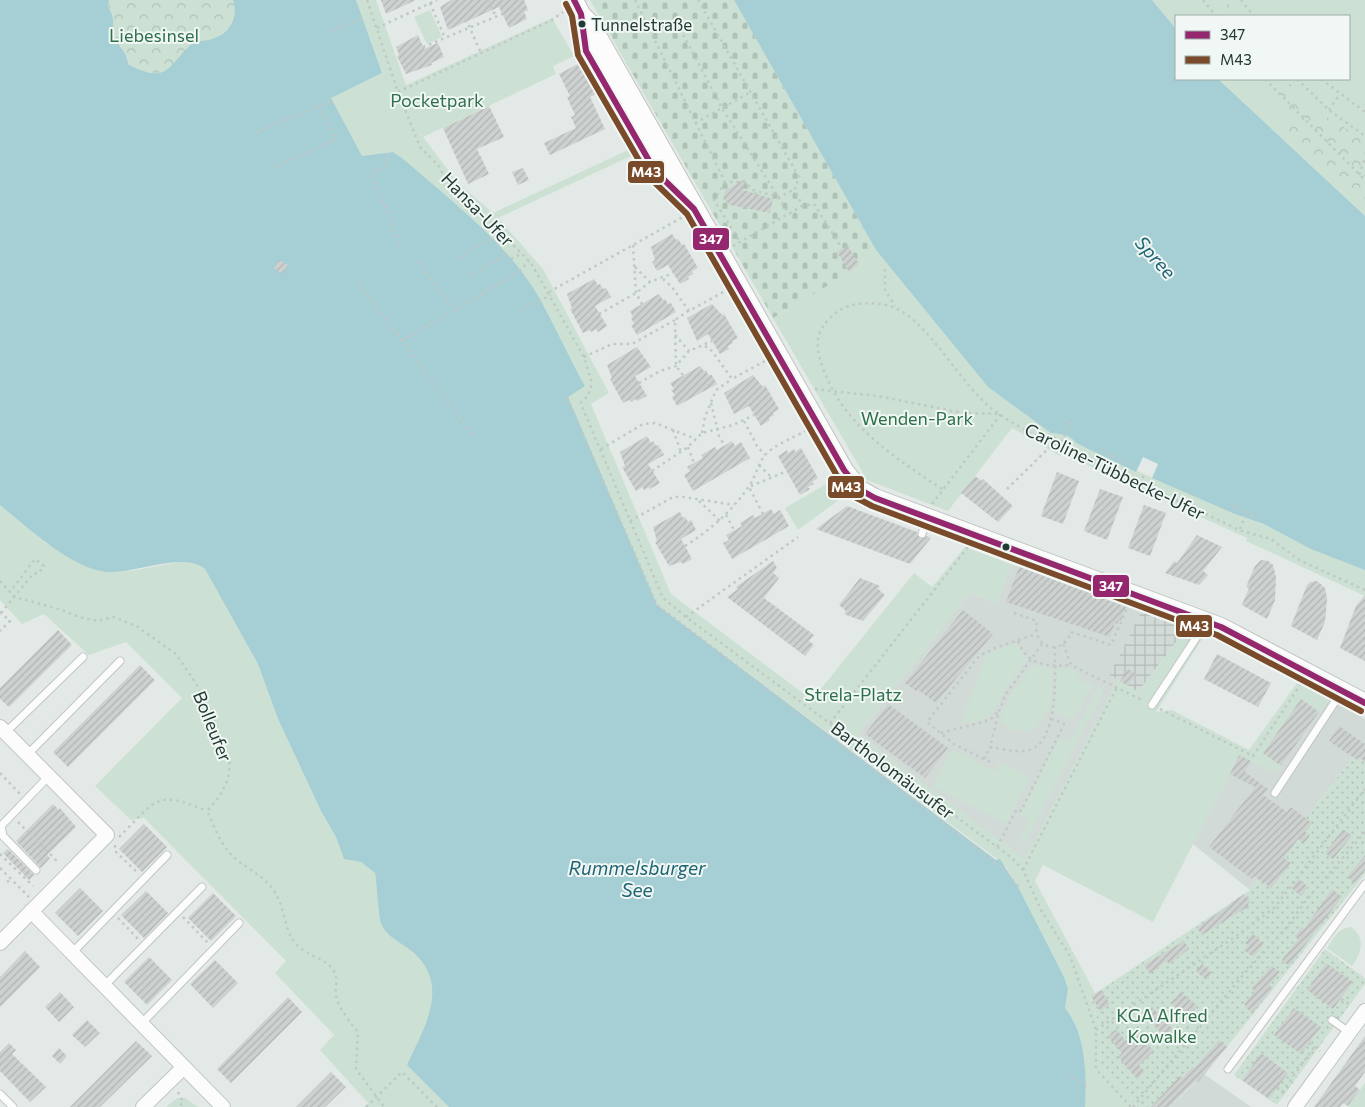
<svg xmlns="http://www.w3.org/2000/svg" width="1365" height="1107" font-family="Commissioner,sans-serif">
  <defs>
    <pattern id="industrial-grid" width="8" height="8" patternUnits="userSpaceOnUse" patternTransform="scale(1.25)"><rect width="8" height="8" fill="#d1dad6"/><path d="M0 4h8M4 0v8" fill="none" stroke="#b3bcb8"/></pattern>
    <pattern id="forest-crowns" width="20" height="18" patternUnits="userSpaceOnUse" patternTransform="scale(1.25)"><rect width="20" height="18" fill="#cce1d3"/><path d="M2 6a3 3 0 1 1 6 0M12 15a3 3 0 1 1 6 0" fill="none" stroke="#afc2b6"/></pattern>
    <pattern id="cemetery-stones" width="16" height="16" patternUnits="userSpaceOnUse" patternTransform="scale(1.25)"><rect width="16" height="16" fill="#cce1d3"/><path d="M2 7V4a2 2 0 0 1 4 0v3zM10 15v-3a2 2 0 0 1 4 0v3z" fill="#afc2b6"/></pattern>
    <pattern id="garden-dots" width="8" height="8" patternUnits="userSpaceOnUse" patternTransform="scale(1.25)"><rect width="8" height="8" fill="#cce1d3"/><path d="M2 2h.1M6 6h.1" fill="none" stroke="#afc2b6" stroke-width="1.8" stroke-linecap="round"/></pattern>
    <pattern id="building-hatch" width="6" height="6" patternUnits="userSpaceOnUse" patternTransform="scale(1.25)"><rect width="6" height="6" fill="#cdd2d0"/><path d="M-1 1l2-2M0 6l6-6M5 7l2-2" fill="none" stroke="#b0b5b3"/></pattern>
  </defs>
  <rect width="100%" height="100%" fill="#e3e9e6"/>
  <path fill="#d1dad6" d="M1011 564 1141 612 1117 661 1108 674 1118 680 1025 860 858 734 969 593 997 603Z
    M1329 699 1365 719V742L1250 890 1193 844 1239 755 1276 773Z
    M1204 1074 1251 1107H1170Z"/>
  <path fill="url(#industrial-grid)" d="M1141 612 1186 629 1138 692 1108 674 1117 661Z"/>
  <path fill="#cce1d3" d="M356 0H376L406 85 552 18 574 56 553 66 556 74 423 137 458 183 493 213 628 150 631 156 498 218 543 269 609 393 591 404 671 594 812 700 914 573 932 587 965 547 1011 564 997 603 969 593 858 734 1025 859 1118 680 1138 692 1186 629 1204 636 1156 712 1172 710 1249 750 1297 683 1329 699 1276 773 1239 755 1153 922 1043 865 1035 881 1095 993 1090 997 1099 1023 1101 1066 1137 1107H1085C1087 1076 1086 1033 1065 1008L1068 989 1064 977 1007 868 1001 862 657 605 567 397 585 386 520 271 480 227 402 158 393 152 362 156 330 98 382 73Z
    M1152 0H1365V216L1218 79H1349V16H1176V29Z
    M430 10 442 37 427 44 414 17Z
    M876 250 988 387 1051 433C1062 435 1067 433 1076 443 1138 472 1201 500 1265 524 1280 530 1294 540 1309 547 1327 556 1347 560 1365 570V596L1246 541 1247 538 1063 454 1060 456 1012 428 948 511 867 480 773 318 844 276Z
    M835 479 844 496 798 530 785 508Z
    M0 505 47 544 131 571 185 561 197 563 205 569 258 664 278 719 321 811 336 837 344 859 361 862 375 873C377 884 378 918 382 926 388 938 404 944 414 953 451 987 423 1029 407 1065L449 1107H364L368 1103 320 1050 334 1035 275 973 286 961 144 818 131 820 95 786 182 698 126 642 89 655 44 614 22 624 0 600Z
    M1016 644 1027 661C1020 669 1013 677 1007 686 995 706 991 729 962 721L987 653Z
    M1033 665 1053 670 1050 711 1046 710 1039 724 1032 730 1013 731 999 721 1010 696Z
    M1069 668 1079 672 1076 678 1093 686 1080 705 1082 707 1081 710 1078 709 1072 719 1054 712 1057 670Z
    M1098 687 1104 690 1025 844 1020 841 1030 820 1020 815 1059 739 1069 744Z
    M953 749 995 772 1000 762 1030 778 1006 824 933 786Z
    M1351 927C1365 937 1363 951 1352 966L1327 948C1334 938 1338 928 1351 927Z
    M1365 1083V1107H1348Z
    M177 1098H185L198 1107H166Z"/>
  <path fill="url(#forest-crowns)" d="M109 0H233C243 35 202 43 180 59 175 62 171 70 166 71 152 76 141 71 129 65L125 52 112 35C115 21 106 12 109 0Z
    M1210 0H1225L1238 16H1222Z
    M1269 79H1286L1308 106 1365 140V206L1284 132C1295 110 1282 96 1269 79Z"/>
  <path fill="url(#cemetery-stones)" d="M590 0H734L876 250 844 276 773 318Z"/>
  <path fill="url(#garden-dots)" d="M1365 742V874L1227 1047 1170 1107H1137L1101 1066 1099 1023 1090 997 1250 890Z
    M1325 949 1365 978V984L1277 1105 1234 1075Z"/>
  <path fill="#a5ced5" d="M0 0H109L108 6C114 17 114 23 112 35L125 53 129 65C171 86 168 63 195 41 219 43 241 26 233 0H356L382 73 331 98 362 156 393 152 402 158C449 199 504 240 537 294 554 324 568 356 585 386L568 397 657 605 996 860 1000 859 1019 889 1064 977 1068 989 1065 1008C1086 1033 1087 1076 1085 1107H449L407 1065C423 1029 451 987 414 953 404 944 388 938 382 926 378 918 377 884 375 873L361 862 344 859 336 837 321 811 278 719 258 664 205 569C183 551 136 574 107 572 72 569 27 527 0 505Z
    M734 0H1152L1176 29V79H1218L1365 216V570L1311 549 1264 524 1235 514 1152 478 1158 464 1143 457 1136 472 1076 443C1068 433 1062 435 1051 433L988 387 876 250Z"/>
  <path fill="url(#building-hatch)" d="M381 0H416L386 14Z
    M451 0H524L528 10 524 12 527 19 509 28 499 7 448 30 440 7Z
    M418 35 424 49 438 43 444 57 431 63 432 65 406 74 397 56 399 55 396 47Z
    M578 64 596 94 590 97 605 129 550 155 544 143 576 128 571 117 575 115 567 97 570 96 559 74Z
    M489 106 504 137 477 149 489 174 468 184 443 128Z
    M523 168 529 180 518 185 512 172Z
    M745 179 743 190 773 199 770 213 730 205 724 200 723 197 726 190Z
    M672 234 676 240 678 239 682 245 684 244 698 268 692 271 693 274 688 277 689 279 680 284 668 265 657 271 652 262 655 260 651 247Z
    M848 246 859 264 849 272 837 252Z
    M279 260 288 265 282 274 274 268Z
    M594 279 598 285 600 284 603 289 606 288 611 297 595 306 607 326 598 332 596 329 591 332 590 330 583 333 570 309 572 308 567 294Z
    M659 294 663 300 665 299 668 304 671 303 676 312 637 335 631 325 634 324 631 318 633 317 630 311Z
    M712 304 722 315 724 314 738 338 732 341 733 343 728 346 729 349 720 354 708 334 697 341 687 318Z
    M637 347 651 367 635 376 647 396 637 401 636 399 631 402 629 400 623 403 610 379 612 378 607 365Z
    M700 366 704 371 706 370 709 376 711 374 717 384 677 406 672 397 675 395 671 390 674 389 670 383Z
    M753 375 763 387 765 385 779 409 773 413 774 415 769 418 770 420 761 426 749 406 734 414 724 393Z
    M647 436 651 443 653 441 656 446 658 445 664 455 648 464 660 483 650 489 649 487 644 490 642 487 636 491 622 467 625 466 620 452Z
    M732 441 735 446 741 442 750 458 693 491 684 475 690 471 687 467 703 458 701 455 715 447 717 450Z
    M801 448 818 478 812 482 814 484 808 487 810 489 800 495 778 456 787 450 788 453 794 449 795 452Z
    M1057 472 1079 481 1063 524 1041 516Z
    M975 476 982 481 983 479 1013 506 998 522 961 493Z
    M1100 489 1123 497 1107 540 1084 531Z
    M1144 505 1166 513 1150 556 1128 548Z
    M847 506 917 532 920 539 927 536 931 538 910 564 816 529Z
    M771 509 774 514 780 510 789 526 732 559 723 543 729 540 726 535 742 526 740 523 753 515 755 518Z
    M680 512 683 518 685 517 688 522 691 520 696 530 681 539 692 559 683 564 681 562 669 566 655 542 657 541 653 527Z
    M1197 535 1222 547 1203 571 1208 575 1199 585 1165 573 1174 561 1177 563Z
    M1261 560 1268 561 1273 565 1276 577 1275 600 1267 619 1242 605 1249 588 1246 587 1255 566Z
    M773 561 777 568 773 573 779 578 764 598 814 635 809 641 814 645 805 656 727 597 738 589 736 587Z
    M1019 567 1121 605 1126 607 1121 620H1119L1117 624 1115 623 1110 637 1006 602Z
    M860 578 880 586 878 589 885 595 863 621 844 614 846 611 839 605Z
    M1317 581 1325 588 1327 599 1325 622 1317 640 1291 626 1307 585 1310 582Z
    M1365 595V661L1340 648 1356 606Z
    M963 610 993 634 936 703 917 689 916 691 905 683Z
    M58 630 72 645 9 707 0 699V688Z
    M1217 654 1271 683 1258 707 1204 679Z
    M140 665 155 680 68 767 53 752Z
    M1128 669 1136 674 1128 686 1120 681Z
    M1301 699 1319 712 1281 766 1263 753Z
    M888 704 948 748 925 778 865 734Z
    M1339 726 1365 744V762L1359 757 1357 760 1329 741Z
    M1239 755 1251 761 1245 772 1268 789 1263 795 1287 812 1291 807 1312 823 1305 832 1310 835 1304 844 1298 839 1284 858 1291 863 1271 888 1254 876 1252 879 1209 847 1255 787 1230 774Z
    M53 804 59 810 60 808 76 827 47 855 50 858 41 868 16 841Z
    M144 824 167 847 142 872 119 849Z
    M1343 829 1352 836 1333 859 1325 853Z
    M8 849 34 875 29 880 3 853Z
    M1365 855V870L1355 883 1347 877Z
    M1299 879 1308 887 1301 896 1291 888Z
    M80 888 103 911 78 936 55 913Z
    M1332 889 1342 897 1289 966 1282 960 1298 939 1295 936 1302 927 1304 929Z
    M146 891 168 913 144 938 121 915Z
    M213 893 236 916 211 941 188 918Z
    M1244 894 1250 902 1248 904 1249 906 1202 935 1197 928Z
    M1253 934 1264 944 1253 957 1244 950 1248 945 1245 943Z
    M1184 941 1189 949 1169 964 1166 961 1150 974 1144 965Z
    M25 951 40 967 0 1007V977Z
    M149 957 172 980 147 1005 124 982Z
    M215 960 238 983 213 1008 190 984Z
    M1326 963 1353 982 1333 1009 1307 990Z
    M1202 964 1212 973 1206 980 1196 971Z
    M1272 966 1280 972 1269 985 1273 988 1252 1013 1245 1007V1003L1255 991 1251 988Z
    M1101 990 1110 1004 1100 1011 1091 996Z
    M60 992 74 1007 59 1022 45 1007Z
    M1181 992 1197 1006 1194 1010 1199 1015 1193 1022 1170 1003Z
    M288 997 302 1012 231 1083 217 1069Z
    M1152 1007 1176 1032 1167 1040 1144 1014Z
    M1294 1008 1321 1027 1301 1054 1274 1035Z
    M87 1020 100 1033 85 1047 72 1035Z
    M1116 1029 1126 1041 1136 1031 1154 1051 1139 1065 1145 1072 1137 1079 1118 1057 1122 1053 1108 1037Z
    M1365 1036V1072L1355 1086 1360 1090 1348 1106 1343 1103 1340 1107H1314Z
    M1219 1040 1227 1047 1198 1082 1196 1081 1186 1090 1169 1107H1151L1180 1076 1182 1078 1193 1067 1194 1068Z
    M136 1041 152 1056 143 1065 100 1107H70Z
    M9 1043 16 1050 12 1054 46 1087 30 1102 0 1071V1052Z
    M59 1048 67 1056 60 1064 52 1056Z
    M1261 1053 1288 1073 1269 1099 1242 1080Z
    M331 1072 346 1087 325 1107H296Z"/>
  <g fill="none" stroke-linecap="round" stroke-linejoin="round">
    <g stroke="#c0c5c3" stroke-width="9">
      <path id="service" d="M922 534 927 518
        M1152 705 1200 632 1203 620
        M5 733 83 657
        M27 755 120 661
        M1275 793 1342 691
        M36 870 3 836 1 826 49 776
        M72 953 167 855
        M104 986 202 887
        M1332 1020 1349 1032
        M141 1024 239 923
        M1228 1069 1365 884
        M0 1094 13 1107"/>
    </g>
    <g stroke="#c0c5c3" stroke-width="16">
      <path id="minor" d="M0 727 107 835 0 943
        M31 911 223 1107
        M143 1107 184 1067
        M1295 1107 1365 1011"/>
    </g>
    <g stroke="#c0c5c3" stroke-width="20">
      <path id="tertiary" d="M574 0 581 14 590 23 844 470 859 489 875 498 1221 627 1365 703
        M581 14 584 43 597 71 655 171 683 199"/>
    </g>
    <path stroke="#c0c9c5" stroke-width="2.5" stroke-dasharray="2.5 4" stroke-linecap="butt" d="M367 0 398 92 420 147 438 165 447 181 468 199 531 263 584 357 592 383 588 396 581 402 583 409 663 598 686 617 1012 858 1023 870 1041 910 1070 956 1096 1030V1069L1131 1107
      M488 0 496 17
      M635 0 725 182H745L753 190 779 197 795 189
      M698 0 799 177 795 189 802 206 814 204 840 245
      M1203 0 1216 16
      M1241 0 1254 16
      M430 3 445 38
      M466 19 481 53
      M377 28 437 0
      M680 29 722 108 789 214
      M329 32 362 18
      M423 47 507 12
      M1265 79 1365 180
      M1297 79 1329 110 1365 136
      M1321 79 1365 112
      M398 92 552 20 563 12
      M1329 110 1339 95
      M695 123 751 92
      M256 132 332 101
      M388 153 387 165 371 173 400 244
      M274 168 336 139 318 105
      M1359 175 1365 158
      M725 182 714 200 740 242
      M633 245 636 293 642 304
      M733 246 802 206
      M460 257 491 239
      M511 259 521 254
      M418 262 455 310
      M635 267 650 282
      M885 269V290L895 306
      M469 276 507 254
      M663 279 672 287 689 311 725 291
      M357 282 472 434
      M549 292 683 217
      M521 310 551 295
      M599 314 636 293 650 282 673 273
      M675 335 689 351
      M402 341 520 271 529 261
      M705 346 712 351 732 379 765 361
      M584 357 612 344H632L675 320
      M683 375 676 366 675 320 688 311
      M639 383 660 371 676 366 689 351 712 341
      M815 389 877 396 963 413 1000 414
      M567 397 657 605 1001 867 1020 888
      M711 403 719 436 724 445
      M744 421 757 446 765 455
      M673 430 681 452
      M702 433 705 417 716 390 732 379
      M1048 434 1064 443 1062 448
      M1061 442 1071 424 1063 419
      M688 447 694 463
      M601 449 643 424 655 423 696 439
      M1101 450 1135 467
      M759 465 772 478
      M1106 469 1112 455
      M652 471 688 447 702 433 733 425 754 415
      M1140 484 1144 475
      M942 489C894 457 843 425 823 368 814 343 815 329 837 312 851 301 879 301 895 308 928 321 962 386 992 409 1025 433 1065 450 1102 467 1148 487 1194 508 1239 530L1271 539 1299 560 1365 590
      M1007 489 1053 444
      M699 501 720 521
      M932 504 1001 414
      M1232 506 1260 518
      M763 514 749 487 787 471
      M726 515 734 530
      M630 521 673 497H684L734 505
      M1240 529 1247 512
      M685 546C710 530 730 513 747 489 755 479 757 466 765 455 774 445 793 438 805 431
      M0 581 15 597 62 610 79 617 98 621 114 617 138 627 176 654 199 688 216 724 230 765 228 779 220 796 207 811C213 824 219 840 228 851 242 868 265 874 276 894 285 909 284 930 296 944 306 955 321 957 331 967 341 978 333 988 337 1000 341 1011 350 1022 358 1032L356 1069 384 1107
      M0 612 10 621 0 631
      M1 613 33 574 39 573 44 566 35 559 10 592
      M1014 613 1037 621C1031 649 1063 657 1071 632L1111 645 1128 606
      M686 617 798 537
      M1018 641C1028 666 1047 667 1071 665
      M1042 644 1006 694 999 711 990 747C1004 749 1019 754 1032 749 1059 737 1055 672 1055 647
      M1063 644 1071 665 1144 701
      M1160 709 1253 756 1300 685
      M830 723 968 547
      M941 733 990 720 998 712
      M984 759 990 747
      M990 762 954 744 927 722 979 656 995 648 1036 634
      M0 773 20 794
      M18 822 58 862
      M119 837C157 800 154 789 207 811
      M115 845V851L138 873
      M997 847 1017 809 1021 811 1064 724 1052 719
      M0 854 33 886
      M0 868 29 897
      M1023 870 1117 687
      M7 882 11 879
      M183 917 209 944
      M118 918 138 939
      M1341 999 1352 1006
      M1096 1030 1245 930 1275 907 1365 789
      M1309 1043 1320 1051
      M1068 1074 1087 1087
      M1277 1088 1288 1096
      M178 1092 183 1102 178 1107
      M1282 1092 1314 1047
      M366 1107 402 1072 437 1107
      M1133 1107 1244 974 1287 927 1304 903 1365 832"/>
    <use href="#service" stroke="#fbfcfb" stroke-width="7"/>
    <use href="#minor" stroke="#fbfcfb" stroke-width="14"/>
    <use href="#tertiary" stroke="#fbfcfb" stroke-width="18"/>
    <g stroke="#f1f7f4" stroke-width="10">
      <path id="bus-1" d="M574 0 581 14 586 51 655 171 694 209 844 470 859 489 875 498 1221 627 1365 703"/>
    </g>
    <g stroke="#f1f7f4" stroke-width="10">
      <path id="bus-2" d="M566 4 572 16 578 55 648 176 687 214 836 474 853 496 872 506 1217 635 1361 711"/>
    </g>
    <use href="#bus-1" stroke="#95276e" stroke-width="6"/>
    <use href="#bus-2" stroke="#7a4b2a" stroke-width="6"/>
  </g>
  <g fill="#223a34" stroke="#f1f7f4" stroke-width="2">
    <circle cx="582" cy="24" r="4.5"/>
    <circle cx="1006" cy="547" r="4.5"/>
  </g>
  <g text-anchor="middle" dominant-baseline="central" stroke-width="4" stroke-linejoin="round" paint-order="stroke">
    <g font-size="17" fill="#223a34" stroke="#f1f7f4" text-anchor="start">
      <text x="591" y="24">Tunnelstraße</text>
    </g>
    <g font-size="18" fill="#2e7049" stroke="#f1f7f4">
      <text x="154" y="35">Liebesinsel</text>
      <text x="437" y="100">Pocketpark</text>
      <text x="917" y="418">Wenden-Park</text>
      <text x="853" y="694">Strela-Platz</text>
      <text x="1162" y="1015">KGA Alfred<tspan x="1162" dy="21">Kowalke</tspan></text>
    </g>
    <g font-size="18" fill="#223a34" stroke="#f1f7f4">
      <text transform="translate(478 209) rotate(46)">Hansa-Ufer</text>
      <text transform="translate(1115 471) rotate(26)">Caroline-Tübbecke-Ufer</text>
      <text transform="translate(213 726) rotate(68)">Bolleufer</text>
      <text transform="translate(893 770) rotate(37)">Bartholomäusufer</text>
    </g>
    <g font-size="19" font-style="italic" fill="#1f6474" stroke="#f1f7f4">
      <text transform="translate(1156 257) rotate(48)">Spree</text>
      <text x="637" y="867">Rummelsburger<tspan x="637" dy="22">See</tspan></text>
    </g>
  </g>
  <g stroke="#f1f7f4" stroke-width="2">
    <rect x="627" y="160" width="38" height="24" rx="5" fill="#7a4b2a"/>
    <rect x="692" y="227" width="38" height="24" rx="5" fill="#95276e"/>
    <rect x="827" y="475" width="38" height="24" rx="5" fill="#7a4b2a"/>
    <rect x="1092" y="574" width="38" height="24" rx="5" fill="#95276e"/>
    <rect x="1175" y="614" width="38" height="24" rx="5" fill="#7a4b2a"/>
  </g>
  <g font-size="14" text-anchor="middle" font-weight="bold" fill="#fff">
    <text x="646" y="177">M43</text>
    <text x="711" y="244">347</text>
    <text x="846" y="492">M43</text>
    <text x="1111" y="591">347</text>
    <text x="1194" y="631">M43</text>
  </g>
  <rect x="1175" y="15" width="175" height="65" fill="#f1f7f4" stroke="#9eaba7"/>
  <rect x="1185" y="31" width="25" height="8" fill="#95276e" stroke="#9eaba7"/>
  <text x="1220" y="40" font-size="15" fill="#223a34">347</text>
  <rect x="1185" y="56" width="25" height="8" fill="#7a4b2a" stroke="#9eaba7"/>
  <text x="1220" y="65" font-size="15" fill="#223a34">M43</text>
</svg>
